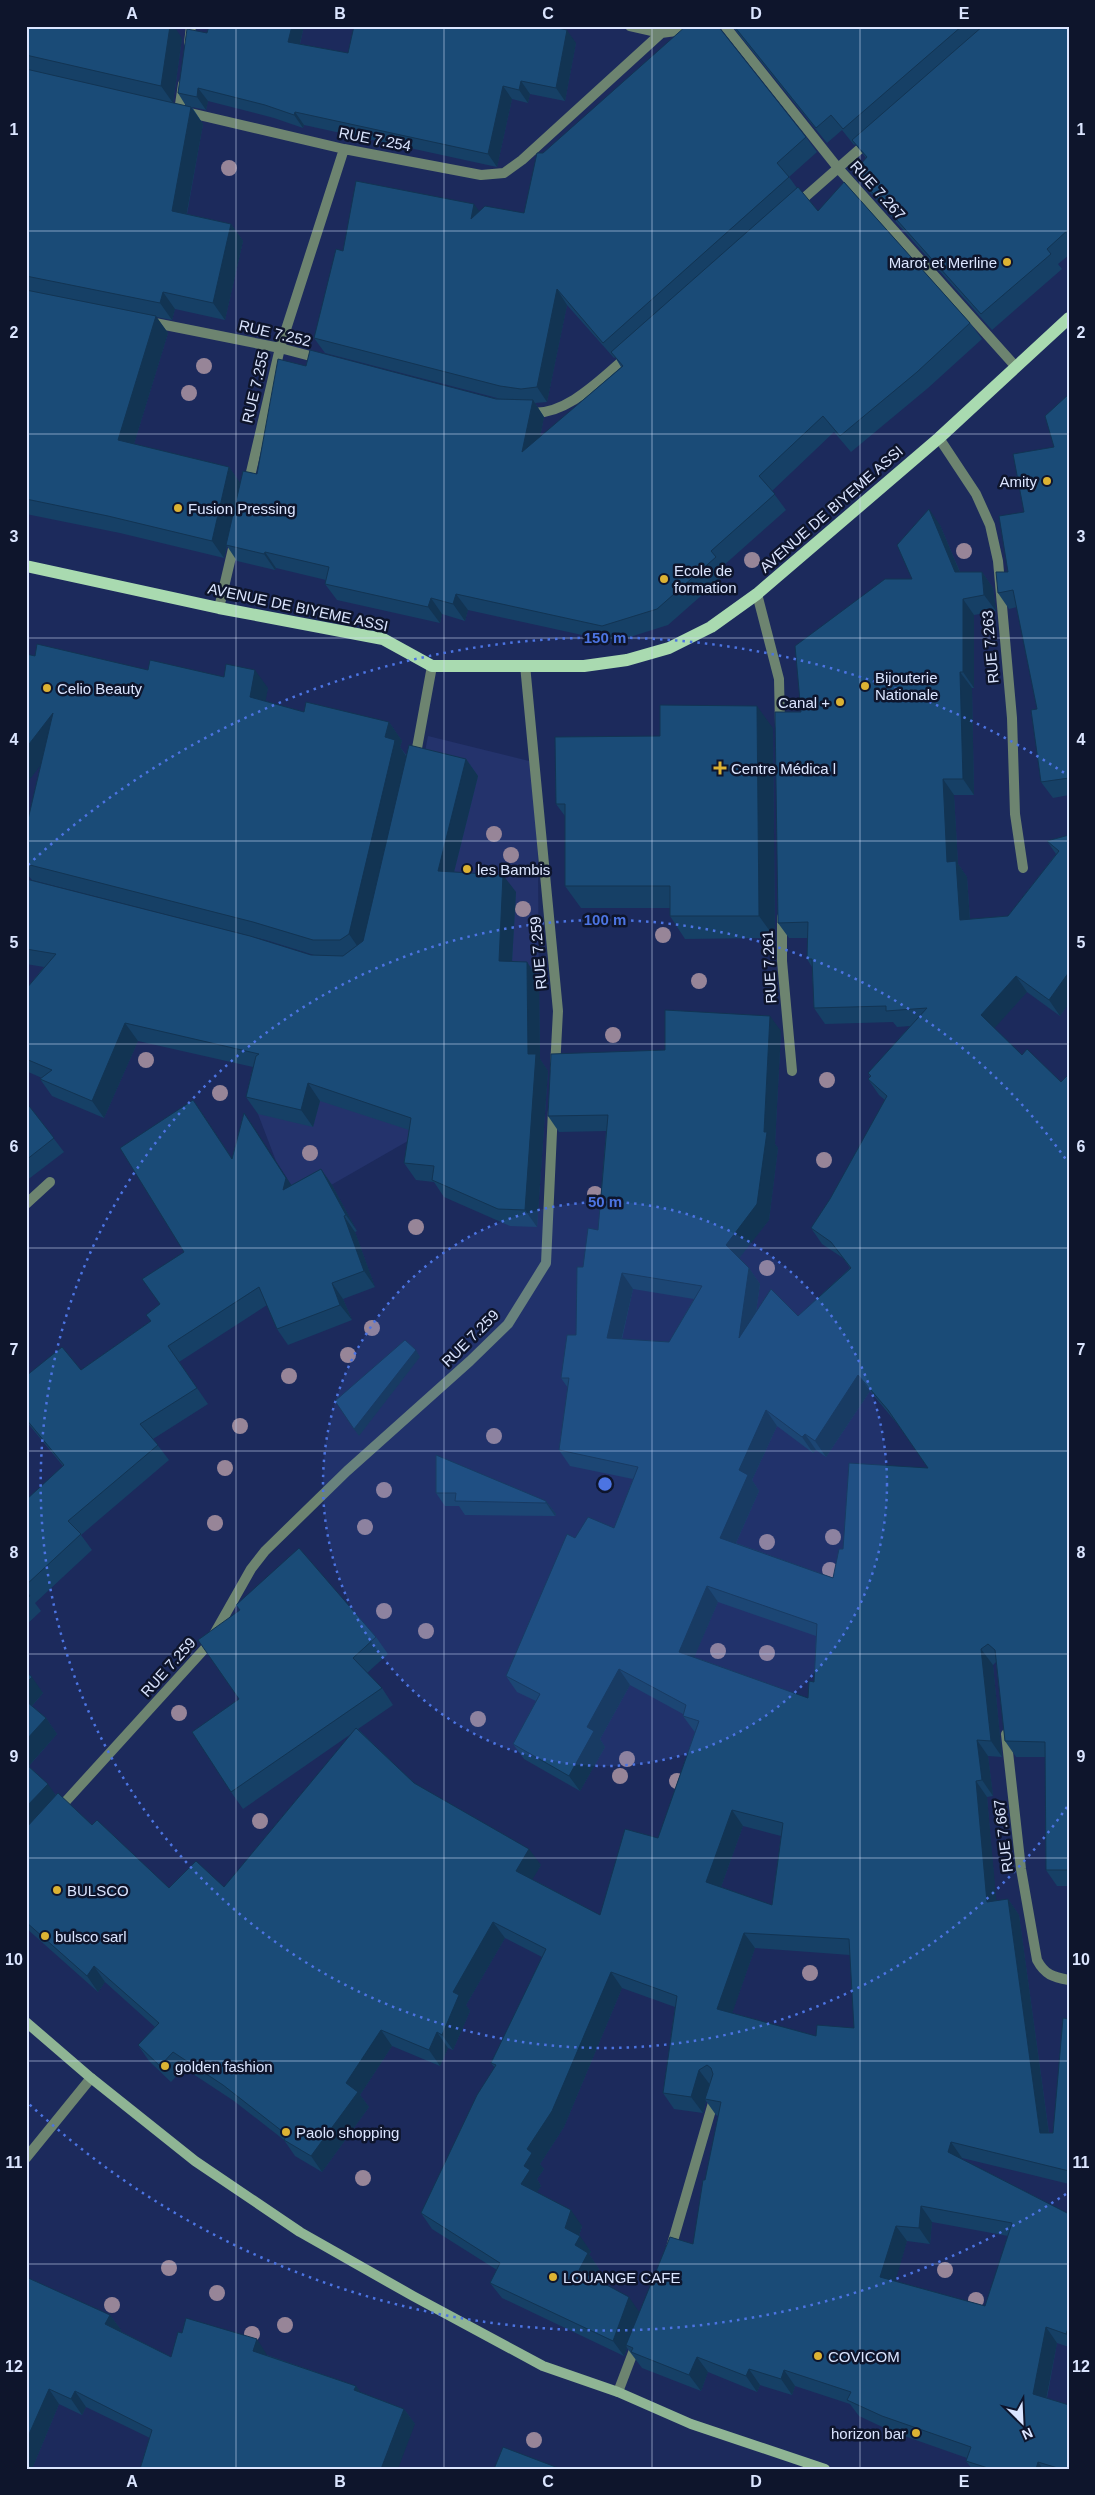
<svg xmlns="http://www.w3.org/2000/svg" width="1095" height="2495" font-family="Arial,sans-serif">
  <rect width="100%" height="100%" fill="#1c2a5c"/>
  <path fill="#24336c" d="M428 736 537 763 539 980 420 1134 305 1200 297 1194 276 1161 258 1114 292 975 347 988 423 762Z"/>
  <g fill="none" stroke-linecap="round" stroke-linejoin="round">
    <path stroke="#6d8470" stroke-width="10" d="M630 26 661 33 714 26
      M725 26 838 168 1016 367
      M189 43 191 26
      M179 111 183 84
      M186 112 344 149 481 175 504 173 522 160 669 26
      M796 205 870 140
      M150 322 280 348 322 359
      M527 412C564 419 603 377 629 355
      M939 438 976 494 990 525 998 561 1012 718 1015 814 1023 868
      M248 485 280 348 344 149
      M757 594 779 679 780 725
      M219 608 235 540
      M525 665 558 1011 555 1068
      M415 759 432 666
      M782 917V961L792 1071
      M26 1204 50 1182
      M1006 1734 1021 1869 1037 1960C1045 1975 1053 1977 1069 1980
      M57 1811 208 1645 251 1569 265 1551 347 1471 470 1361 508 1324 546 1263 553 1110
      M26 2158 91 2078
      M670 2251 715 2096
      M618 2392 637 2342"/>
    <path stroke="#8fb594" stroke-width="10" d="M26 2022 91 2078 195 2161 300 2232 413 2296 543 2366 618 2392 691 2424 825 2469"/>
    <path stroke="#a9dab0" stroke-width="12" d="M26 566 219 608 383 639 432 666H584L627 660 669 648 711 627 757 594 939 438 1069 318"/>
  </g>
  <g fill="#978598">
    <circle cx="229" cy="168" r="8"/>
    <circle cx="204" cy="366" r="8"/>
    <circle cx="189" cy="393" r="8"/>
    <circle cx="964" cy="551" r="8"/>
    <circle cx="752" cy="560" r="8"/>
    <circle cx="494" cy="834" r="8"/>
    <circle cx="511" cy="855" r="8"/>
    <circle cx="523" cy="909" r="8"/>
    <circle cx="663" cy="935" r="8"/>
    <circle cx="699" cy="981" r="8"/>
    <circle cx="613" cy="1035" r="8"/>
    <circle cx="146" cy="1060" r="8"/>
    <circle cx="827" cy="1080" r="8"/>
    <circle cx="220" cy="1093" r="8"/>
    <circle cx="310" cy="1153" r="8"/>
    <circle cx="824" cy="1160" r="8"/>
    <circle cx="595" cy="1194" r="8"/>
    <circle cx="416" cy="1227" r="8"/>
    <circle cx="767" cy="1268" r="8"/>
    <circle cx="372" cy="1328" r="8"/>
    <circle cx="348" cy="1355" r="8"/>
    <circle cx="289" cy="1376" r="8"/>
    <circle cx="240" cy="1426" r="8"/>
    <circle cx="494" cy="1436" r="8"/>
    <circle cx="225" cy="1468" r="8"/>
    <circle cx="384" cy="1490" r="8"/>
    <circle cx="215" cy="1523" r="8"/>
    <circle cx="365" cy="1527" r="8"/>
    <circle cx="833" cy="1537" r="8"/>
    <circle cx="767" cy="1542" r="8"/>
    <circle cx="830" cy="1570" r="8"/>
    <circle cx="384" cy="1611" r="8"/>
    <circle cx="426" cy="1631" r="8"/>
    <circle cx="718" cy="1651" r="8"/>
    <circle cx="767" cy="1653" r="8"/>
    <circle cx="179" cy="1713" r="8"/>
    <circle cx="478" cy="1719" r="8"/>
    <circle cx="627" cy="1759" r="8"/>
    <circle cx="620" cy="1776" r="8"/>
    <circle cx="677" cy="1781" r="8"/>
    <circle cx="260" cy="1821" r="8"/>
    <circle cx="810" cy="1973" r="8"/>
    <circle cx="363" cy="2178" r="8"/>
    <circle cx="169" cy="2268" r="8"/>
    <circle cx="945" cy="2270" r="8"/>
    <circle cx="217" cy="2293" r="8"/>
    <circle cx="976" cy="2300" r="8"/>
    <circle cx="112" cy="2305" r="8"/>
    <circle cx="285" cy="2325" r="8"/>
    <circle cx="252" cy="2334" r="8"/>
    <circle cx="534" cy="2440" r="8"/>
  </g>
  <path fill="#164066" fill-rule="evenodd" d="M26 26 182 38 173 103 186 106 178 93 207 33 209 26H304L300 44 348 53 576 43 565 101 530 94 528 103 512 99 497 167 304 125 303 128 274 118 208 101 206 110 192 107 203 124 187 214 231 224 243 241 225 320 175 309 172 320 156 317 168 333 134 444 229 467 240 483 257 474 306 366 501 399 325 353 314 338 343 251 480 211 524 213 806 137 817 152 789 177 797 188 818 211 970 323 982 339 928 388 851 452 834 432 772 491 786 510 723 566 727 573 668 625 614 642 468 610 465 621 442 614 440 623 337 600 325 584 326 580 276 568 275 570 237 561 227 546 224 558 120 533 26 514ZM567 305 614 358 615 357 621 367 540 437 544 417 535 403 547 402Z
    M732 26H1069V255L1058 264 1062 269 992 330 865 187 854 172 866 158 855 144 854 145 842 130 827 143Z
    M1069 394V795L1053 798 1041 782 1037 709 1017 607 1009 609 998 593 1008 572 1024 512 1054 447Z
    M940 525 960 572H982L993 588 996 611 974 615V688H972L974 795H954L958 864 967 877 970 919 1008 916 1056 854 1047 841 1069 835V1003L1060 1016 1027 992 994 1028 1022 1055 1061 1082 1069 1074V1886H1057L1046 1870 1045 1757H1016L1005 1741 996 1662 993 1665 1002 1757 988 1756 993 1796 987 1797 996 1901 1008 1899 1019 1915 1049 2133H1053L1069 2019V2184L962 2158V2159L1069 2214V2347L1057 2343 1047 2398 1069 2469H972L966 2461 967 2458 893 2432 859 2416 850 2404 795 2386 792 2395 760 2385 757 2392 708 2372 701 2391 642 2368 627 2348 624 2356 502 2298 490 2283 497 2270 432 2229 421 2213 495 2068 491 2063 542 1957 505 1938 466 2005 470 2011 453 2050 448 2048 440 2066 392 2046 360 2095 369 2107 322 2172 295 2156 284 2140 234 2101 184 2068 171 2082 149 2061 138 2045 155 2027 105 1982 98 1992 26 1928V1672L43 1693 32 1706 46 1718 57 1734 29 1766 56 1795 169 1888 224 1887 351 1734 243 1809 231 1792 239 1699 240 1610 236 1605 376 1637 388 1654 367 1673 382 1688 393 1705 358 1729 414 1783 541 1865 532 1879 600 1915 658 1838 695 1732 694 1731 683 1716V1714L630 1685 600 1739 605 1747 580 1791 524 1759 513 1744 536 1701 517 1692 506 1676 575 1538 614 1528 633 1479 570 1466 559 1450 568 1388 561 1378 576 1335 583 1267 598 1230 606 1131 559 1132 548 1116 665 1050 781 1031 775 1144 778 1148 769 1220 739 1258 749 1268 760 1284 756 1312 798 1316 850 1268 843 1258 822 1244 811 1228 830 1199 885 1100 879 1095 868 1079 870 1077 868 1073 910 1026 897 1027 893 1022 825 1024 814 1008 812 967 807 959V938H789L778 923 801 712 912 579ZM633 1289 694 1299 669 1342 622 1339ZM870 1391 899 1426 928 1468 843 1549 833 1578 736 1543 759 1491 752 1480 777 1426 813 1453 816 1450 826 1457ZM718 1602 816 1636 814 1682 808 1698 694 1657ZM743 1826 781 1836 772 1905 721 1887ZM755 1948 850 1955 854 2028 816 2036 732 2013ZM622 1988 675 2007 663 2093 674 2109 703 2113 706 2101 716 2115 718 2116 693 2244 639 2312 594 2278 599 2269 589 2254 591 2252 579 2236 582 2226 537 2192 541 2186 537 2179 544 2169 540 2164 564 2127ZM932 2222 1008 2236 985 2306 895 2281 907 2241 930 2244Z
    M26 654 35 656 148 670 268 688 265 701 304 712 389 722 402 741 400 747 407 756 466 759 478 776 454 872 516 892 512 962H527L539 980 540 1059 548 1071 537 1227 510 1226 444 1197 434 1182 416 1180 404 1163 409 1130 320 1101 313 1127 258 1114 246 1097 253 1067 138 1041 104 1118 52 1096 40 1079 42 1078 26 1071V989L44 967 26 964V879L311 955H314L266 940 32 880 26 873V828L41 764 26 784Z
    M773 728 775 938 685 939 670 916V908H581L565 886V816L556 804 660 736Z
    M193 1100 232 1158 244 1113 291 1185 321 1169 332 1185 357 1231 355 1232 375 1287 343 1299 352 1320 288 1345 277 1329 267 1305 179 1362 208 1404 153 1439 169 1460 81 1535 92 1550 35 1603 41 1611 26 1625V1500L63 1466 26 1421V1376L81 1370 151 1321 160 1304 184 1252Z
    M26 1102 64 1152 26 1181Z
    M436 1455 546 1501 556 1514 555 1516 465 1515 459 1506H445L436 1493Z
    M26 2277 110 2315 121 2330 120 2331 171 2357 267 2355 356 2386 360 2392 404 2409 415 2424 150 2438 86 2407 82 2415 59 2404 32 2469H26Z"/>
  <path fill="#123453" d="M170 26H174L182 38 173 103 161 86Z
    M292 26H304L297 55 288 42Z
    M567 30 576 43 565 101 556 88Z
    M521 81 530 94 528 103 519 90Z
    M503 86 512 99 497 167 488 154Z
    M198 88 208 101 206 110 197 97Z
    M191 107 203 124 184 228 172 211Z
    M295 112 304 125 303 128 294 115Z
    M474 204 485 219H471Z
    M231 224 243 241 225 320 213 303Z
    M557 289 567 305 547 402 537 387Z
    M163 292 175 309 172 320 160 303Z
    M156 316 168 333 130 457 118 440Z
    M533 400 544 417 534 468 522 452Z
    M229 467 241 484 224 558 212 541Z
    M929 509 940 525 966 587 955 572Z
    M265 552 276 568 275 570 264 554Z
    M982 572 993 588 996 611 984 595Z
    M456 594 468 610 465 621 453 604Z
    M431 598 442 614 440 623 428 607Z
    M963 599 974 615V688L963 672Z
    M255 670 268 688 263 716 250 697Z
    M960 672 972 688 974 795 963 779Z
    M757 706 773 728 775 938 759 916Z
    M53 713 67 732 26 784V748Z
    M389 722 402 741 400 747 408 759 362 953 349 934 385 737Z
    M466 759 478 776 450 888 438 871Z
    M943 779 954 795 958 864 967 877 971 936 960 920 947 862Z
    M503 875 516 892 511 978 499 961Z
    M527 962 539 980 540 1059 548 1071 537 1227 525 1210 528 1054Z
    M1069 972V1003L1060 1016 1049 1000Z
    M1016 976 1027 992 992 1031 981 1015Z
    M770 1016 781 1031 775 1144 778 1148 769 1220 737 1261 726 1245 764 1132Z
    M125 1023 138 1041 104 1118 92 1101Z
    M308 1083 320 1101 313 1127 301 1110Z
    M193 1100 204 1116 243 1175 232 1159Z
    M244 1113 255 1129 297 1194 283 1190Z
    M321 1169 332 1185 357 1231 346 1215Z
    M344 1216 355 1232 375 1287 364 1271Z
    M749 1268 760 1284 750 1354 739 1338Z
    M622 1273 633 1289 618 1354 607 1338Z
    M332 1283 343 1299 352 1320 340 1305Z
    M416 1350 420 1357 359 1436 354 1429Z
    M858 1375 870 1391 826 1457 815 1441Z
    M766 1410 777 1426 752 1480 759 1491 731 1554 720 1538 739 1470Z
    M805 1434 816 1450 813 1453 802 1437Z
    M546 1501 556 1514 555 1516 546 1503Z
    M707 1586 718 1602 690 1667 679 1652Z
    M981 1649 993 1665 1002 1757 991 1741Z
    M619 1669 630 1685 600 1739 605 1747 580 1791 569 1776 587 1727Z
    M32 1677 43 1693 29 1709 26 1706V1683Z
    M46 1718 57 1734 26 1769V1740Z
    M977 1740 988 1756 993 1796 982 1780Z
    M976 1781 987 1797 998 1918 987 1902Z
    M48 1784 59 1800 26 1835V1807Z
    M732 1810 743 1826 717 1898 706 1882Z
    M529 1849 541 1865 528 1887 516 1871Z
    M1008 1899 1019 1915 1051 2149 1040 2133Z
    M493 1922 505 1938 466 2005 470 2011 453 2050 442 2035 453 1992Z
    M744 1933 755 1948 728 2025 717 2009Z
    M94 1966 105 1982 98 1992 87 1976Z
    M611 1972 622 1988 564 2127 540 2164 544 2169 537 2179 541 2186 532 2200 521 2184 527 2149Z
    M381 2030 392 2046 360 2095 369 2107 322 2172 311 2156 346 2083Z
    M437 2032 448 2048 440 2066 429 2050Z
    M699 2070 711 2086 705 2099 706 2101 703 2113 691 2097Z
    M951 2142 962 2158 959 2168 948 2152Z
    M921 2206 932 2222 930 2244 919 2228Z
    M571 2210 582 2226 578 2239 580 2236 591 2252 589 2254 599 2269 590 2286 579 2270 575 2245 565 2228Z
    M896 2226 907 2241 892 2293 880 2277Z
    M629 2297 640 2313 626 2345 627 2348 624 2356 613 2341Z
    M110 2315 121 2330 116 2340 105 2324Z
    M1069 2325V2338L1066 2334Z
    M1046 2327 1057 2343 1044 2410 1033 2394Z
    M257 2339 267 2355 264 2366 253 2351Z
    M697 2357 708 2372 701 2391 689 2375Z
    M749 2369 760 2385 757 2392 746 2376Z
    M784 2370 795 2386 792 2395 781 2379Z
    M356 2386 367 2401 354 2390Z
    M49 2389 59 2404 32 2469H26V2441Z
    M75 2391 86 2407 82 2415 71 2399Z
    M404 2409 415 2424 398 2469H381Z
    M1038 2462 1043 2469H1036Z"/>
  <path fill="#1a4b77" stroke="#123453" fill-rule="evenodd" d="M26 26H170L161 86 26 55Z
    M209 26H292L288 42 348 53 354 26H547L567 30 556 88 521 81 519 90 503 86 488 154 295 112 294 115 265 105 198 88 197 97 178 93 187 29 207 33Z
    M686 26H718L806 137 777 163 789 177 603 343 557 289 537 387 521 389 500 386 314 338 336 249 343 251 356 181 474 204 471 219 485 206 524 213 537 153H543Z
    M734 26H962L843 129 831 115 816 128Z
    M983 26H1069V229L1047 249 1051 254 981 314 854 172 867 157 852 140Z
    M26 69 191 107 172 211 231 224 213 303 163 292 160 303 26 276Z
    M844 182 970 323 917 372 840 436 823 416 759 476 775 494 711 551 716 557 657 609 602 626 456 594 453 604 431 598 428 607 325 584 329 567 265 552 264 554 226 545 243 471 257 474 278 359 306 366 310 350 496 399 533 400 522 452 623 366 611 352 798 187 818 211Z
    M26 290 156 316 118 440 229 467 212 541 108 516 26 499Z
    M1069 394V778L1041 782 1031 710 1037 709 1013 590 998 593 996 572H1008L999 516 1024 512 1013 454 1054 447 1045 416Z
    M929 509 955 572H982L984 595 963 599V672H960L963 779H943L947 862 956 861 960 920 1008 916 1059 851 1047 841 1069 835V972L1049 1000 1016 976 981 1015 1022 1055 1027 1049 1061 1082 1069 1074V1870H1046L1045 1742 1005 1741 995 1650 988 1644 981 1649 991 1741 977 1740 982 1780 976 1781 987 1902 1008 1899 1040 2133H1053L1063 2018 1069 2019V2171L951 2142 948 2152 1069 2214V2325L1066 2334 1046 2327 1033 2394 1069 2405V2469H1061L1038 2462 1036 2469H991L966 2461 971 2447 882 2416 847 2400 851 2392 784 2370 781 2379 749 2369 746 2376 697 2357 689 2375 631 2352 633 2348 626 2345 670 2237 693 2244 703 2180H705L721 2102 705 2099 713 2074 711 2068 707 2065 699 2070 691 2097 663 2093 677 1996 611 1972 552 2111 527 2149 532 2153 524 2166 530 2170 521 2184 571 2210 565 2228 580 2236 575 2245 588 2253 579 2270 629 2297 613 2341 490 2283 500 2263 421 2213 477 2095 496 2065 491 2063 546 1949 493 1922 453 1992 459 1995 442 2035 437 2032 429 2050 381 2030 346 2083 358 2092 311 2156 284 2140 287 2135 223 2085 173 2052 160 2066 138 2045 159 2023 94 1966 87 1976 26 1922V1828L58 1793 92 1825 97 1820 169 1888 196 1861 224 1887 356 1728 414 1783 529 1849 516 1871 600 1915 625 1829 658 1838 699 1721 683 1716 686 1705 619 1669 587 1727 594 1731 569 1776 513 1744 540 1694 506 1676 567 1534 575 1538 588 1517 614 1528 638 1467 559 1450 569 1378H561L567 1335H576L577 1267H583L588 1228 598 1230 608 1115 548 1116 551 1054 665 1050V1010L770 1016 764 1132H767L757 1204 726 1245 749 1268 739 1338 771 1289 798 1316 851 1268 831 1242 811 1228 830 1199 887 1096 868 1079 871 1076 868 1073 927 1008 886 1011V1006L814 1008 812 959H807L808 922 778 923 775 712H801L795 646 885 579H912L897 545ZM622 1273 702 1286 669 1342 607 1338ZM858 1375 888 1410 928 1468 849 1463 843 1549H839L833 1578 720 1538 748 1475 739 1470 766 1410 802 1437 805 1434 815 1441ZM707 1586 817 1624 814 1682 809 1681 808 1698 679 1652ZM732 1810 783 1823 772 1905 706 1882ZM744 1933 849 1939 854 2028 817 2025 816 2036 717 2009ZM921 2206 1012 2223 985 2306 880 2277 896 2226 919 2228Z
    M37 644 148 670 150 660 224 677 226 664 255 670 250 697 304 712 306 702 389 722 385 737 395 740 394 745 349 934 340 940H313L253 922 26 864V828L53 713 26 748V654L35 656Z
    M660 705 757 706 759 916H670V886H565V804H556L555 737 660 736Z
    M409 745 466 759 438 871 503 875 499 961 527 962 528 1054H536L525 1210 498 1209 432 1180 434 1166 404 1163 411 1118 308 1083 301 1110 246 1097 256 1056 259 1054 125 1023 92 1101 40 1079 52 1070 26 1059V989L56 954 26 949V879L250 936 311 955 343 956 363 941Z
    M193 1100 232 1159 244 1113 286 1178 283 1190 321 1169 346 1215 344 1216 364 1271 332 1283 340 1305 277 1329 259 1287 168 1346 197 1388 140 1424 158 1445 68 1521 81 1534 26 1585V1500L64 1465 26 1419V1376L62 1347 81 1370 151 1321 146 1315 160 1304 142 1279 184 1252 120 1148Z
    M26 1102 54 1138 26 1160Z
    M405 1340 416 1350 354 1429 335 1401Z
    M436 1455 546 1501V1503L455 1501 456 1493H436Z
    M299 1548 376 1637 353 1658 382 1688 231 1792 192 1732 239 1699 198 1640 240 1610 236 1605Z
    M26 1591 30 1596 26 1599Z
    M26 1672 32 1677 26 1683Z
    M26 1701 46 1718 26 1740Z
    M26 1764 48 1784 26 1807Z
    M26 2277 110 2315 105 2324 171 2357 178 2332 182 2333 186 2318 257 2339 253 2351 356 2386 354 2390 404 2409 381 2469H140L152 2430 75 2391 71 2399 49 2389 26 2441Z
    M503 2447 561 2469H494Z"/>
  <path fill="none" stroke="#dbe5ff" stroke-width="1" stroke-opacity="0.55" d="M236 26V2469M444 26V2469M652 26V2469M860 26V2469M26 231H1069M26 434H1069M26 638H1069M26 841H1069M26 1044H1069M26 1248H1069M26 1451H1069M26 1654H1069M26 1858H1069M26 2061H1069M26 2264H1069"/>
  <circle cx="605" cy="1484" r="282" fill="#4c74e2" fill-opacity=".12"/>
  <g fill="none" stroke="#4c74e2" stroke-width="2.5" stroke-dasharray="2.5 5">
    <circle cx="605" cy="1484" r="282"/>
    <path d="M1067 1807A564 564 0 1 1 1067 1161"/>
    <path d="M1066 2194A846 846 0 0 1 28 2103M28 865A846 846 0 0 1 1066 774"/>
  </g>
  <g fill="#dcb233" stroke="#0e152c" stroke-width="2">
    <circle cx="1007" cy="262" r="5"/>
    <circle cx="1047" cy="481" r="5"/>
    <circle cx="178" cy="508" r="5"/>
    <circle cx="664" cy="579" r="5"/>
    <circle cx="865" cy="686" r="5"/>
    <circle cx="47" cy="688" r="5"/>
    <circle cx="840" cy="702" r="5"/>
    <path d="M717.5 760.5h5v5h5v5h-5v5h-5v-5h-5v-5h5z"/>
    <circle cx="467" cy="869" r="5"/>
    <circle cx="57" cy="1890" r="5"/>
    <circle cx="45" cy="1936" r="5"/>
    <circle cx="165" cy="2066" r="5"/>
    <circle cx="286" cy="2132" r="5"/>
    <circle cx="553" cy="2277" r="5"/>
    <circle cx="818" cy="2356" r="5"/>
    <circle cx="916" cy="2433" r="5"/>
  </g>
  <g text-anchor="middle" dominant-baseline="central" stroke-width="5" stroke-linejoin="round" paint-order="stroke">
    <g font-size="15" fill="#dbe5ff" stroke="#0e152c">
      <text transform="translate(375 139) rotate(11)">RUE 7.254</text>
      <text transform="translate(878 190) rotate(48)">RUE 7.267</text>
      <text transform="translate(275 333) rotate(13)">RUE 7.252</text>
      <text transform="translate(255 387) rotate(-77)">RUE 7.255</text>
      <text transform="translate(831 509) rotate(-41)">AVENUE DE BIYEME ASSI</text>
      <text transform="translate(298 607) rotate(12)">AVENUE DE BIYEME ASSI</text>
      <text transform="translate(990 647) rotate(-95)">RUE 7.263</text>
      <text transform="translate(538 953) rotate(-95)">RUE 7.259</text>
      <text transform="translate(769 967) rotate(-93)">RUE 7.261</text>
      <text transform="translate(470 1338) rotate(-45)">RUE 7.259</text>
      <text transform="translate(168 1667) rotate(-48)">RUE 7.259</text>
      <text transform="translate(1003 1836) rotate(-97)">RUE 7.667</text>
    </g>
    <g font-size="15" fill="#dbe5ff" stroke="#0e152c" text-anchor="start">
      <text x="997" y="262" text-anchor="end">Marot et Merline</text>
      <text x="1037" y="481" text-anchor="end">Amity</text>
      <text x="188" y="508">Fusion Pressing</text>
      <text x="674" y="570">Ecole de<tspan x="674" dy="17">formation</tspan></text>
      <text x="875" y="677">Bijouterie<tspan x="875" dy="17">Nationale</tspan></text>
      <text x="57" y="688">Celio Beauty</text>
      <text x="830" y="702" text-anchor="end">Canal +</text>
      <text x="731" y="768">Centre Médica l</text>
      <text x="477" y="869">les Bambis</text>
      <text x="67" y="1890">BULSCO</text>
      <text x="55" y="1936">bulsco sarl</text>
      <text x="175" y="2066">golden fashion</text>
      <text x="296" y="2132">Paolo shopping</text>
      <text x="563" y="2277">LOUANGE CAFE</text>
      <text x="828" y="2356">COVICOM</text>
      <text x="906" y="2433" text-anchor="end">horizon bar</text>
    </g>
  </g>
  <circle cx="605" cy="1484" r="8" fill="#4c74e2" stroke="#0e152c" stroke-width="2.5"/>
  <g font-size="15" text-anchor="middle" font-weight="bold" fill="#4c74e2" stroke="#0e152c" stroke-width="5" stroke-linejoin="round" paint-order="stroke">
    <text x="605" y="643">150 m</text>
    <text x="605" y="925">100 m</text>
    <text x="605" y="1207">50 m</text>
  </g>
  <rect width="1095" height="2495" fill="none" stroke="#0e152c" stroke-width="55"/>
  <g transform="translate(1022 2422) rotate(156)" stroke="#0e152c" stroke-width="4" paint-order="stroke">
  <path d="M0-4L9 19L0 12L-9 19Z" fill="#dbe5ff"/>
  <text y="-8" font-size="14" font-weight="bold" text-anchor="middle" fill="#dbe5ff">N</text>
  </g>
  <rect x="28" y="28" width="1040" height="2440" fill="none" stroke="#dbe5ff" stroke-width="2"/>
  <g font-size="16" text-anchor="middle" font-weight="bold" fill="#dbe5ff">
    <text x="132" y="19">A</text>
    <text x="340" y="19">B</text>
    <text x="548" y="19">C</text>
    <text x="756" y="19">D</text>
    <text x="964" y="19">E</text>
    <text x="14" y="135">1</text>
    <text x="1081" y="135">1</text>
    <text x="14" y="338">2</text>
    <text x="1081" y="338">2</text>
    <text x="14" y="542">3</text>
    <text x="1081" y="542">3</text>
    <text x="14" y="745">4</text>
    <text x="1081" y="745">4</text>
    <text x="14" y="948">5</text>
    <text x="1081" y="948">5</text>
    <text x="14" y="1152">6</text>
    <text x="1081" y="1152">6</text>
    <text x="14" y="1355">7</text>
    <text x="1081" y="1355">7</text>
    <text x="14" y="1558">8</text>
    <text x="1081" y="1558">8</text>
    <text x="14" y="1762">9</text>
    <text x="1081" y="1762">9</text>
    <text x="14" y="1965">10</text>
    <text x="1081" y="1965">10</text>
    <text x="14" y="2168">11</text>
    <text x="1081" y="2168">11</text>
    <text x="14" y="2372">12</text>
    <text x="1081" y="2372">12</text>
    <text x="132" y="2487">A</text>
    <text x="340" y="2487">B</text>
    <text x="548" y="2487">C</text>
    <text x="756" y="2487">D</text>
    <text x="964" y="2487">E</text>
  </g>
</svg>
